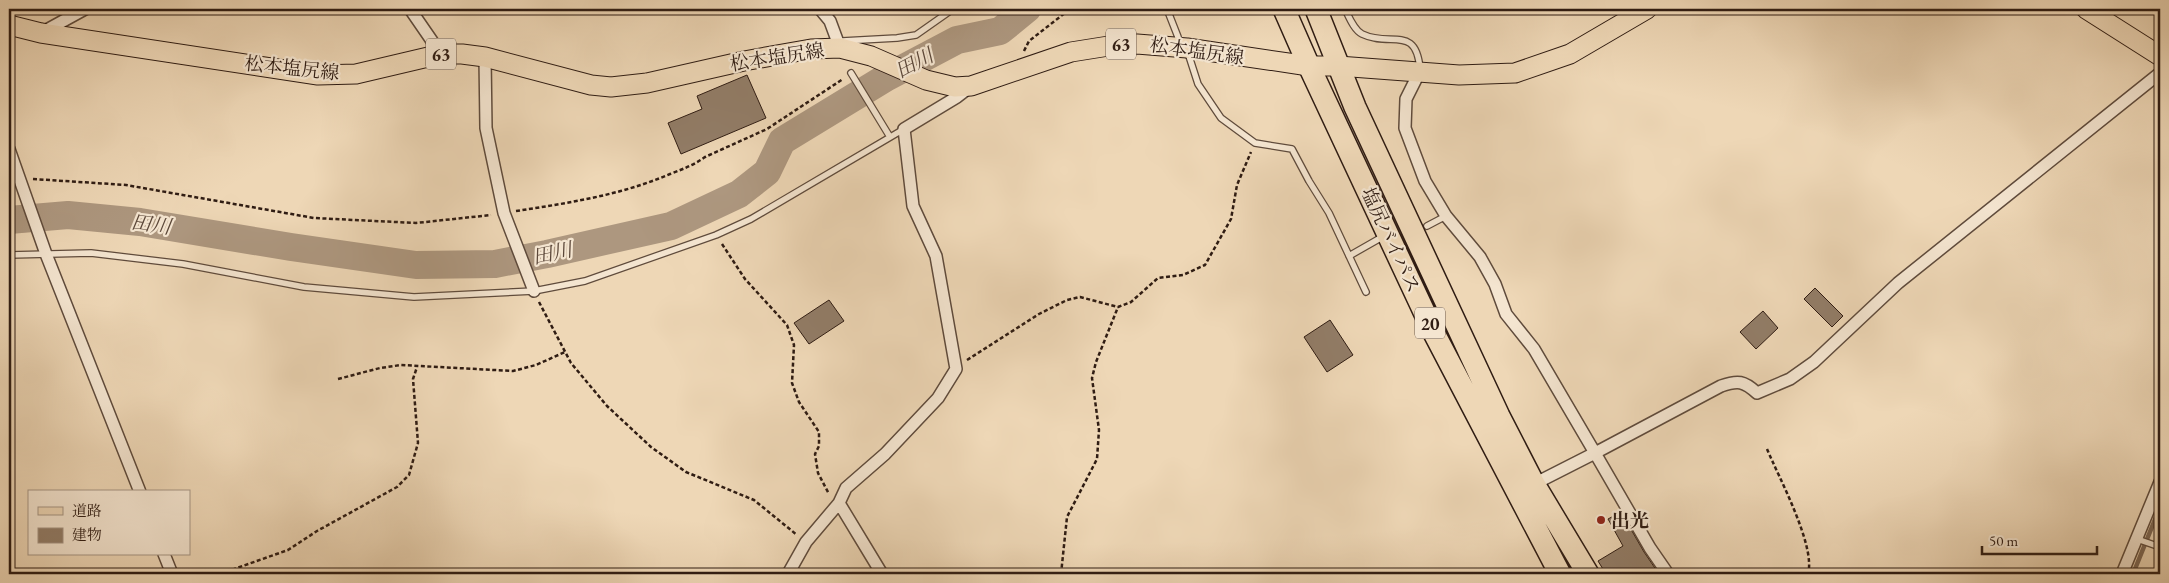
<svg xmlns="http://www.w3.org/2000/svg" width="2169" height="583" font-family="'EB Garamond','Noto Serif JP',serif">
  <rect width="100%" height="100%" fill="#eed7b6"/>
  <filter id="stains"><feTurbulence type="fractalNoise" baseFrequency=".004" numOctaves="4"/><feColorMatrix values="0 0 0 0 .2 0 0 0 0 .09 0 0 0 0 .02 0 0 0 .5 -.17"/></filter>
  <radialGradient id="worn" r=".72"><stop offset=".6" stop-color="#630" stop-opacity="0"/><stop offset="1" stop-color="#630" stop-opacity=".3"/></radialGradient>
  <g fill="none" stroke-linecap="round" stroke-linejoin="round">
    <path stroke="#7b6654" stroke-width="4.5" d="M2133 574 2160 507"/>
    <path stroke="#ad977f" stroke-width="28" d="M9 220 68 215 140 222 291 247 416 265 495 264 547 254 671 226 739 194 767 172 782 141 887 77 957 40 1000 31 1027 9"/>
  </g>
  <path fill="#927d68" stroke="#2f1c13" d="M747 75 766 118 681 154 668 123 702 109 697 96Z
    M1815 288 1843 316 1832 327 1804 299Z
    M829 300 844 321 809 344 794 323Z
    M1763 311 1778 328 1756 349 1740 332Z
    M1330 320 1353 355 1327 372 1304 337Z
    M1621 512 1644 552 1659 574H1606L1598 561 1623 546 1608 519Z"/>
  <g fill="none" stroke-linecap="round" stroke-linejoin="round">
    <g stroke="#5f4b3c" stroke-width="8">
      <path id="lane" d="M1167 9 1178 37 1177 44
        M1345 9C1349 17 1354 30 1362 34 1391 48 1416 24 1420 69
        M842 41 897 38 916 35 953 9
        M1188 53 1198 84 1221 118 1255 143 1292 149 1309 181 1329 213 1366 292
        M851 73 890 137
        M1427 226 1446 216
        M9 255 91 253 183 264 304 287 414 297 534 291 585 281 716 235 751 219 904 129
        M1349 256 1384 236
        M2137 539 2160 547"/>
    </g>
    <g stroke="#5f4b3c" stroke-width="14">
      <path id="street" d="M410 9 441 54
        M820 9 830 21 840 48
        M43 32 85 9
        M485 57 486 128 504 213 534 291
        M1420 71 1406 99 1405 128 1425 181 1446 216 1480 257 1495 284 1506 314 1534 349 1595 453 1721 386C1738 380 1744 381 1757 393L1790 379 1814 362 1898 283 2160 73
        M9 149 46 254 140 492
        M1534 484 1595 453 1650 548 1668 574
        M839 503 882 574
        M164 554 172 574
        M788 574 806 542 839 503 846 488 885 454 938 398 956 369 936 256 913 206 904 129 957 97 970 87
        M2122 574 2160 482"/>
    </g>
    <g stroke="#2f1c13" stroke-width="21">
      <path id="primary" d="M2086 9 2160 56
        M9 25 41 33 318 75 356 74 441 54H462L485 57 591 85 611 87 647 83 744 61 811 49 840 48 871 56 926 80 955 87 971 86 1071 52 1115 45 1137 44 1187 48 1309 66H1338L1459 75 1515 73 1570 54 1647 9"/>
    </g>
    <g stroke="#2f1c13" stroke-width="24">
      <path id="highway" d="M1284 9 1309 66 1434 333 1560 574
        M1316 9 1355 107 1499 416 1534 484 1588 574"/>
    </g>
    <path stroke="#2f1c13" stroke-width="2.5" stroke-dasharray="4 2.5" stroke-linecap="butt" d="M1024 51 1029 41 1070 9
      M33 179 126 185 314 218 416 223 491 215
      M516 211C569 203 621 195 670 174 683 169 694 165 705 157L767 129 843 79
      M722 244 745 279 787 325 794 345 792 383 799 402 819 432V446L815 454 818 473 829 494
      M539 302 571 363 607 406 651 447 686 472 754 500 797 535
      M967 360 1039 314 1067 300 1080 297 1118 307 1131 302 1158 278 1183 275 1205 265 1231 219 1237 185 1251 152
      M338 379 380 368 401 365 513 371 536 365 565 352
      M1767 449C1779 478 1816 546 1808 574
      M220 574 288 550 317 531 397 487 409 475 418 443 413 379 417 367
      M1061 574 1067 517 1097 459 1099 430 1092 378 1096 362 1118 307"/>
    <use href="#lane" stroke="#f4e5d0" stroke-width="5.5"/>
    <use href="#street" stroke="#f4e5d0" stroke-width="11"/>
    <use href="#primary" stroke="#eed7b6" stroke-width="19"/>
    <use href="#highway" stroke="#eed7b6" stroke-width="21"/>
  </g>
  <circle fill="#8f2418" stroke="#f4e5d0" stroke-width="2" cx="1601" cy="520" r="5"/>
  <g text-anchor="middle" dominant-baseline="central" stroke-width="4.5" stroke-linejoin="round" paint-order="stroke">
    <g fill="#f4e5d0" stroke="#6a584c" stroke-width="1">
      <rect x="1106" y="28.5" width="30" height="31" rx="4"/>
      <rect x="426" y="38.5" width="30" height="31" rx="4"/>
      <rect x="1415" y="307.5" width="30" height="31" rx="4"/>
    </g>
    <g font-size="18" font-weight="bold" fill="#2f1c13">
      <text x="1121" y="44">63</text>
      <text x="441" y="54">63</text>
      <text x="1430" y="323">20</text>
    </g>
    <g font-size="19" fill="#2f1c13" stroke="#f4e5d0">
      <text transform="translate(1197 51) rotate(8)">松本塩尻線</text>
      <text transform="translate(777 57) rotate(-9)">松本塩尻線</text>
      <text transform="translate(292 68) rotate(6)">松本塩尻線</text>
      <text transform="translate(1391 240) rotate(65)">塩尻バイパス</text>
    </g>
    <g font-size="19" font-weight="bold" fill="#2f1c13" stroke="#f4e5d0" text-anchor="start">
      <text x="1611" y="520">出光</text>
    </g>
    <g font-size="20" font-style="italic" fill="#5b4739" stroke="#f4e5d0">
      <text transform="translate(914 63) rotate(-28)">田川</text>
      <text transform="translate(151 224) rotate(8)">田川</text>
      <text transform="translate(552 253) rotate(-12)">田川</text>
    </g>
  </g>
  <rect width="2169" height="583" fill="none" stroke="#eed7b6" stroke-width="30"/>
  <rect x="10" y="10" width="2149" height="563" fill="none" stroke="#2f1c13" stroke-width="2.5"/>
  <rect x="15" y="15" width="2139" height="553" fill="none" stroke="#2f1c13"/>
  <rect x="28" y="490" width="162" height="65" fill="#f4e5d0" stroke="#a59584"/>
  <rect x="38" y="507" width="25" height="8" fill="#eed7b6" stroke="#a59584"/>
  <text x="72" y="516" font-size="15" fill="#2f1c13">道路</text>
  <rect x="38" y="528" width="25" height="15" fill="#927d68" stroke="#a59584"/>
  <text x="72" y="540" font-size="15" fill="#2f1c13">建物</text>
  <path d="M1982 546v8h115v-8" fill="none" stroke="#2f1c13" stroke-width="2.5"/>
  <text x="1989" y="546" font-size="15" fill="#2f1c13" stroke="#f4e5d0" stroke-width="4" paint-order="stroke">50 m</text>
  <rect width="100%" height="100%" filter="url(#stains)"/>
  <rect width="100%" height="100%" fill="url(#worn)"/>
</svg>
